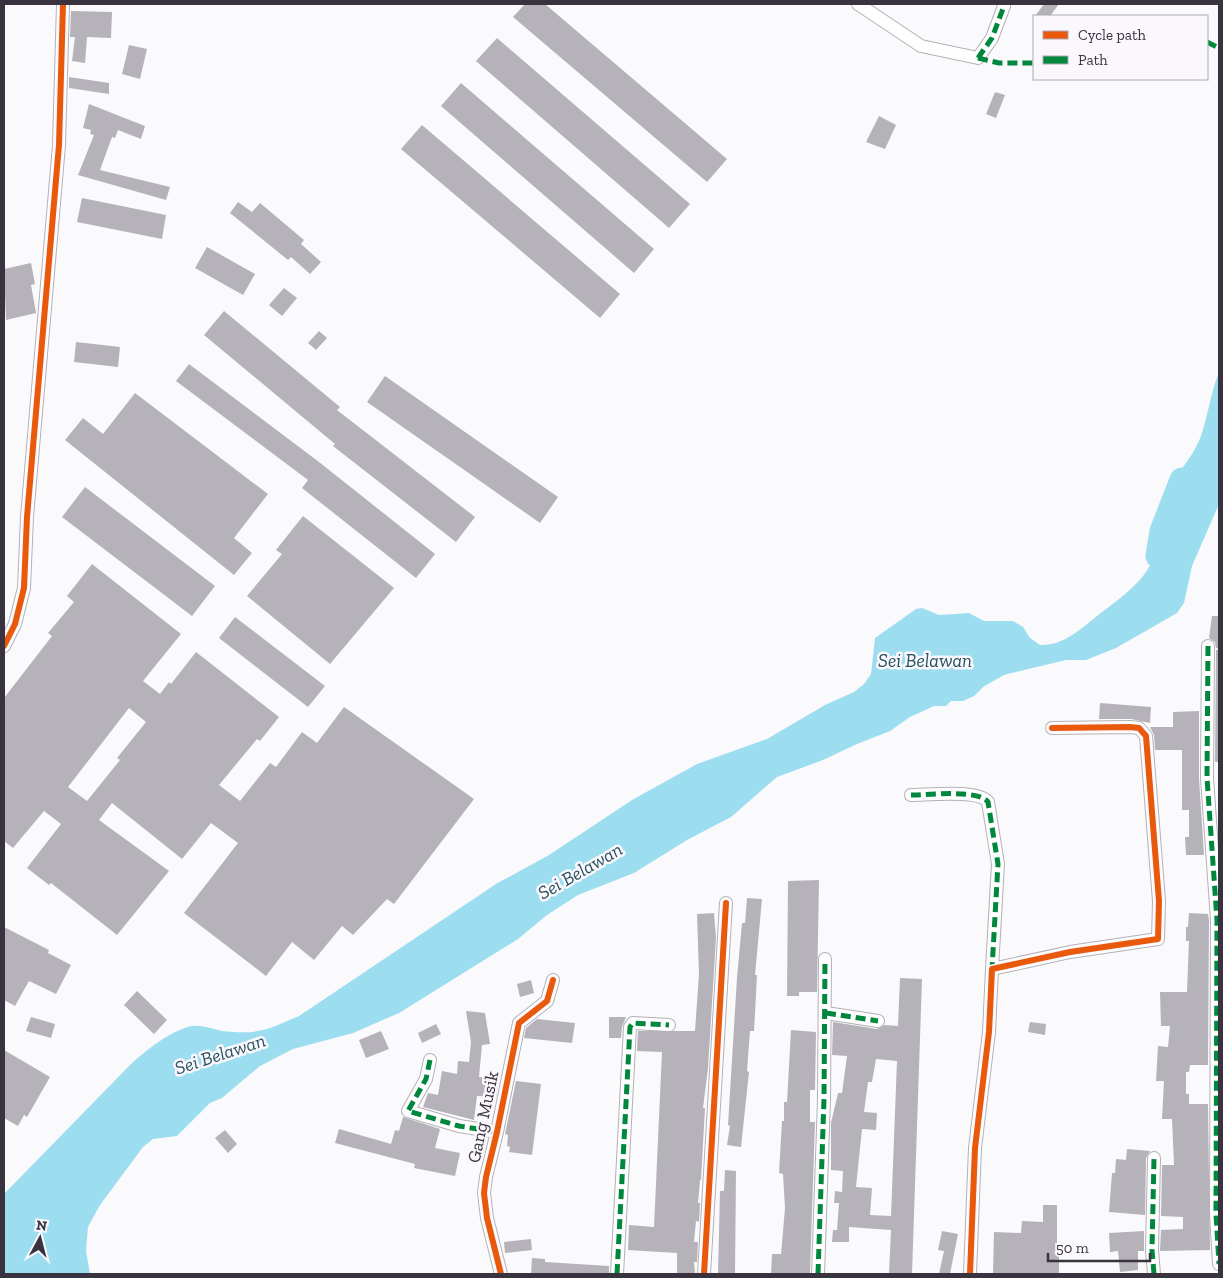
<svg xmlns="http://www.w3.org/2000/svg" width="1223" height="1278" font-family="'Zilla Slab',serif">
  <rect width="100%" height="100%" fill="#faf9fc"/>
  <path fill="#9cdef0" d="M1219 372V504L1192 566 1184 603 1177 613 1116 648 1086 660H1066L1004 675 983 687 974 696 963 701H951L946 706H934L910 717 890 731 857 744 823 760 777 777 731 817 687 840 634 873 578 895 547 915 518 939 399 1013 353 1033 293 1049 260 1066 222 1098 210 1103 177 1136 153 1139 143 1147 100 1205 88 1227 86 1251 90 1274H4V1194L131 1064C145 1051 173 1029 192 1026 202 1025 213 1029 222 1031 258 1035 267 1030 299 1016L496 884 549 855 632 800 697 764 767 739 825 705 854 692 864 684 871 674 875 638 916 609 922 608 939 615 969 613 984 621H1013L1023 627 1030 638 1040 645C1063 646 1081 629 1097 616 1128 592 1159 573 1159 529L1170 517C1165 475 1188 470 1201 436 1208 415 1211 392 1219 372Z"/>
  <g fill="none" stroke-linecap="round" stroke-linejoin="round">
    <path stroke="#9cdef0" stroke-width="25" d="M1158 556 1162 531 1182 480"/>
  </g>
  <path fill="#b5b3b9" fill-rule="evenodd" d="M525 4H545L727 159 707 182 513 17Z
    M1044 4H1059L1050 16H1035Z
    M71 11 112 12 111 38 87 37 85 63 72 61 75 37H70Z
    M497 38 690 204 669 228 476 61Z
    M129 45 147 49 140 79 122 74Z
    M69 77 109 83V94L69 88Z
    M461 83 654 249 634 273 441 106Z
    M995 92 1005 95 996 118 986 114Z
    M89 104 145 126 141 139 118 130 115 138 112 137 100 170 170 187 166 200 78 175 94 135 90 134 91 130 83 128Z
    M879 116 896 125 885 149 866 142Z
    M422 125 620 294 600 318 401 149Z
    M82 198 166 215 162 239 77 222Z
    M238 202 252 212 260 203 304 240 301 244 321 262 310 274 291 257 288 260 230 213Z
    M207 247 255 274 243 295 195 268Z
    M31 263 35 284 31 285 36 313 6 320 4 269Z
    M284 288 297 298 282 316 269 305Z
    M224 311 340 407 337 410 475 517 456 542 333 446 335 444 204 335Z
    M319 331 327 338 316 350 308 343Z
    M76 342 120 347 118 367 74 362Z
    M189 364 319 462 435 554 416 578 302 488 308 480 176 381Z
    M385 376 558 497 540 523 367 402Z
    M135 393 268 494 234 538 252 553 234 575 65 440 83 418 103 434Z
    M85 487 215 586 192 616 62 517Z
    M303 516 394 588 330 664 247 596 282 554 276 550Z
    M92 564 181 634 143 681 160 694 169 682 171 684 196 652 279 717 260 741 257 739 219 785 240 801 270 763 276 767 302 732 317 743 344 707 474 799 394 904 387 899 353 935 342 926 314 960 292 942 266 976 184 913 238 843 211 823 182 859 112 803 99 820 169 871 117 935 51 883 49 885 27 868 61 824 44 811 13 848 4 841V698L52 636 48 633 74 602 67 596ZM129 708 146 722 117 758 120 760 87 801 68 787Z
    M1212 616H1219V649L1216 648 1215 642 1209 638Z
    M235 617 325 686 308 707 219 638Z
    M1216 650H1219V762H1215Z
    M1100 703 1151 707 1150 723 1131 719H1099Z
    M1199 711V778L1204 855H1186L1185 837H1189V810H1182V750H1155L1154 735 1150 727H1173V712Z
    M819 880 817 992H799V996H787L788 881Z
    M747 898 762 899 755 975H757L755 1013 754 1031H750L747 1071 749 1072 741 1147 727 1145 730 1126 728 1125 737 978 742 923H745Z
    M714 913 716 938 708 1068 703 1108H705L701 1180H700L698 1203H700L699 1222 696 1221 694 1242H698L697 1262H694L695 1274H677V1253L628 1250 629 1225 654 1227 662 1052 637 1051 638 1031H695L699 974 697 914Z
    M1189 913 1208 914 1209 920 1208 1065H1190L1189 1072H1186V1094H1189V1104H1208L1210 1250 1160 1251 1161 1230 1183 1229V1217L1161 1216 1162 1165H1174L1172 1119H1162L1164 1081H1156L1158 1046 1168 1047 1170 1026H1161L1160 992H1187L1189 941H1186V927H1188Z
    M4 927 49 950 48 953 71 965 56 994 29 981 15 1006 4 1000Z
    M900 978 922 979 912 1274H889L891 1230 849 1227V1242H832L833 1230H837L839 1203H834L835 1191 842 1192 843 1171 831 1170V1123L838 1093H842L847 1056 832 1055 833 1022 877 1029 885 1025 898 1026ZM876 1059 897 1061 891 1216 870 1215 872 1188 856 1187 862 1129 876 1130 877 1113 864 1112 868 1082H872Z
    M531 980 534 993 520 997 517 984Z
    M137 991 167 1020 154 1034 124 1005Z
    M466 1011 485 1013 490 1044 482 1045 479 1077 499 1079 496 1097 477 1096 474 1120 423 1107 428 1093 438 1095 442 1071 457 1074 458 1061 469 1062 471 1042Z
    M31 1017 55 1024 51 1038 26 1031Z
    M609 1017H626L622 1027 621 1038H609Z
    M537 1019 575 1023 572 1043 524 1038 526 1028Z
    M1030 1022 1046 1024 1045 1035 1028 1032Z
    M436 1024 441 1034 422 1043 418 1033Z
    M791 1030 816 1032 815 1090H810V1122H815L810 1272V1274H771L772 1254H781L782 1243 785 1208 783 1174 779 1173 782 1121H784V1102H787Z
    M381 1031 389 1049 366 1058 359 1040Z
    M4 1050 50 1077 27 1117 24 1115 18 1126 4 1118Z
    M516 1081 541 1084 532 1155 509 1152 510 1147 507 1146 508 1135 505 1134Z
    M403 1117 440 1129 435 1148 460 1153 455 1176 414 1168 415 1164 335 1143 339 1129 391 1144 395 1130 399 1131Z
    M225 1130 237 1144 228 1153 215 1138Z
    M1127 1149 1150 1151 1146 1158 1145 1215 1109 1212 1112 1173H1115L1116 1159 1126 1160Z
    M725 1170 736 1171 735 1274H718L720 1191H724Z
    M1043 1205H1057V1246H1059V1274H993L994 1232 1021 1233 1022 1221 1043 1222Z
    M942 1231 958 1234 950 1274H939L944 1251 938 1250Z
    M1144 1231V1251H1138V1270L1120 1272 1118 1251 1110 1252 1109 1233Z
    M531 1239 532 1250 505 1253 504 1242Z
    M532 1258 545 1259V1262L609 1266V1274H531Z"/>
  <g fill="none" stroke-linecap="round" stroke-linejoin="round">
    <g stroke="#b3b1b7" stroke-width="14">
      <path id="street" d="M858 4 921 46 978 58 992 38 1004 6
        M4 646 15 624 24 588 27 517 59 145 63 4
        M1208 646 1207 778 1217 920 1216 1214 1219 1264
        M911 795C927 795 979 789 988 802L998 864 992 969
        M826 1013 878 1021
        M430 1060 426 1079 408 1111 459 1126 497 1132
        M501 1274 487 1218 484 1193 486 1177 497 1132 519 1023 547 1001 553 980
        M617 1274 630 1027 633 1023 669 1025
        M704 1274 726 903
        M818 1274 824 1099 825 959
        M970 1274 975 1148 989 1032 992 969 1070 952 1158 939 1159 901 1146 736 1139 728 1130 727 1052 728
        M1154 1274 1152 1250 1154 1158"/>
    </g>
    <use href="#street" stroke="#fefeff" stroke-width="12"/>
    <path stroke="#00873e" stroke-width="5" stroke-dasharray="10 5" stroke-linecap="butt" d="M1207 42 1219 48
      M978 58 992 38 1004 6
      M978 58 999 63H1034
      M1208 646 1207 778 1217 920 1216 1214 1219 1264
      M911 795C927 795 979 789 988 802L998 864 992 969
      M826 1013 878 1021
      M430 1060 426 1079 408 1111 459 1126 497 1132
      M617 1274 630 1027 633 1023 669 1025
      M818 1274 824 1099 825 959
      M1154 1274 1152 1250 1154 1158"/>
    <g stroke="#faf8fd" stroke-width="9">
      <path id="cycleway" d="M4 646 15 624 24 588 27 517 59 145 63 4
        M501 1274 487 1218 484 1193 486 1177 497 1132 519 1023 547 1001 553 980
        M704 1274 726 903
        M970 1274 975 1148 989 1032 992 969 1070 952 1158 939 1159 901 1146 736 1139 728 1130 727 1052 728"/>
    </g>
    <use href="#cycleway" stroke="#e8590c" stroke-width="6"/>
  </g>
  <g text-anchor="middle" dominant-baseline="central" stroke-width="5" stroke-linejoin="round" paint-order="stroke">
    <g font-size="18" fill="#38333e" stroke="#faf8fd">
      <text transform="translate(483 1117) rotate(-78)">Gang Musik</text>
    </g>
    <g font-size="19" font-style="italic" fill="#27525d" stroke="#faf8fd">
      <text x="925" y="660">Sei Belawan</text>
      <text transform="translate(580 871) rotate(-30)">Sei Belawan</text>
      <text transform="translate(220 1054) rotate(-18)">Sei Belawan</text>
    </g>
  </g>
  <rect width="1223" height="1278" fill="none" stroke="#38333e" stroke-width="10"/>
  <rect x="1033" y="15" width="175" height="65" fill="#faf8fd" stroke="#aca9b1"/>
  <rect x="1043" y="31" width="25" height="8" fill="#e8590c" stroke="#aca9b1"/>
  <text x="1078" y="40" font-size="15" fill="#38333e">Cycle path</text>
  <rect x="1043" y="56" width="25" height="8" fill="#00873e" stroke="#aca9b1"/>
  <text x="1078" y="65" font-size="15" fill="#38333e">Path</text>
  <g transform="translate(40 1238) rotate(7)" stroke="#faf8fd" stroke-width="4" paint-order="stroke">
  <path d="M0-4L9 19L0 12L-9 19Z" fill="#38333e"/>
  <text y="-8" font-size="14" font-weight="bold" text-anchor="middle" fill="#38333e">N</text>
  </g>
  <path d="M1048 1253v8h102v-8" fill="none" stroke="#38333e" stroke-width="2.5"/>
  <text x="1056" y="1253" font-size="15" fill="#38333e" stroke="#faf8fd" stroke-width="4" paint-order="stroke">50 m</text>
</svg>
